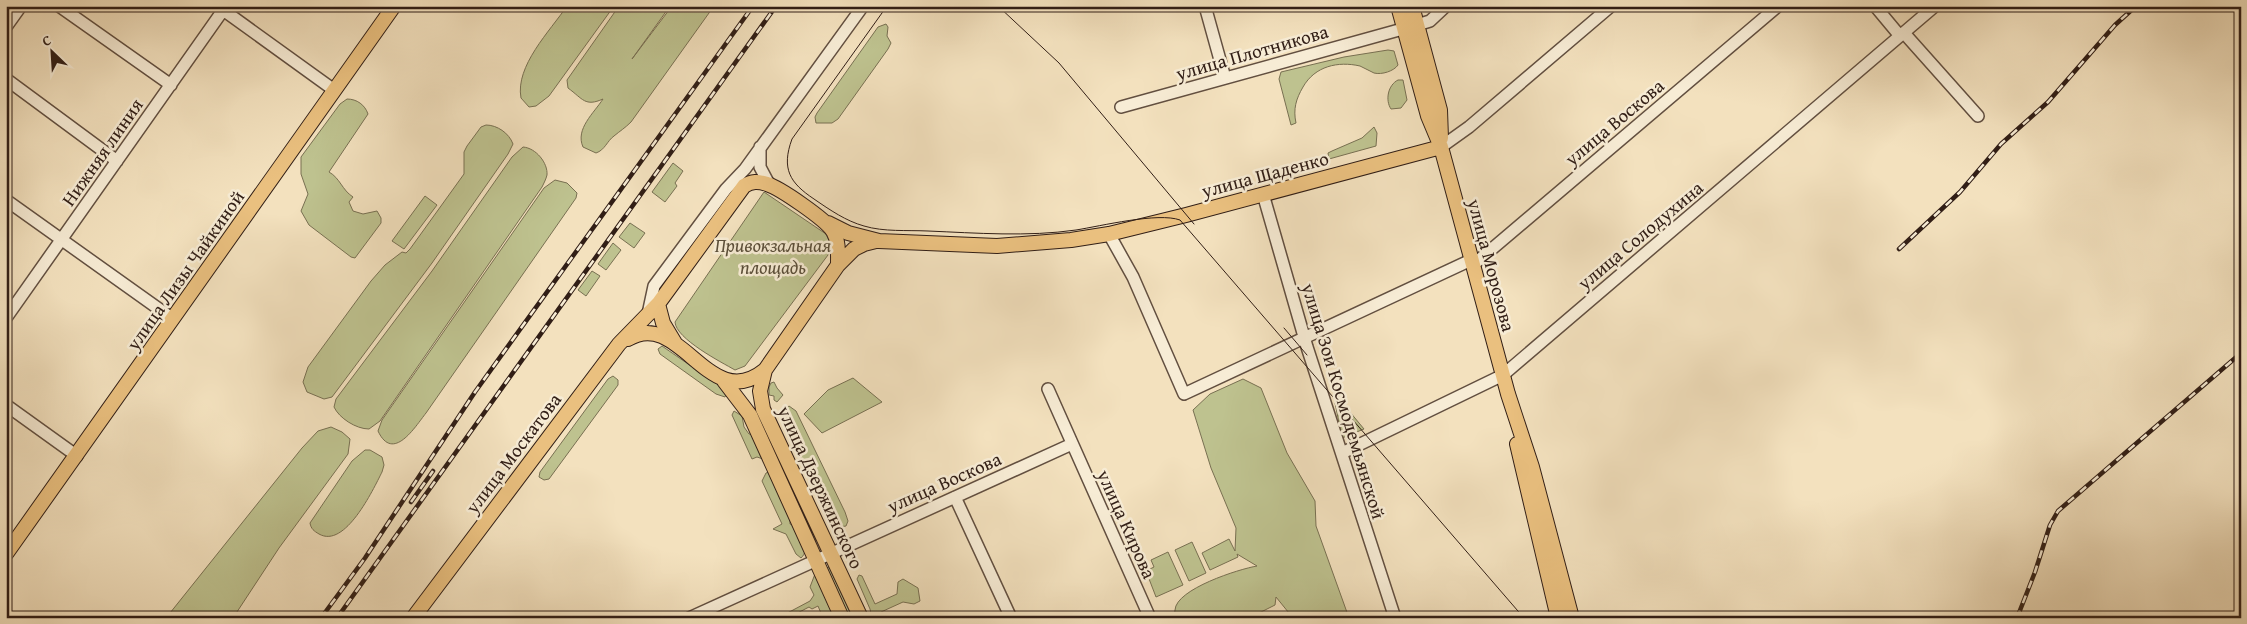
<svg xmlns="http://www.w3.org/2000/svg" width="2247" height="624" font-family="'Gentium Book Plus',serif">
  <rect width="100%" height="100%" fill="#f3e1be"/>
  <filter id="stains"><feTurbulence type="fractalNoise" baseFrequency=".004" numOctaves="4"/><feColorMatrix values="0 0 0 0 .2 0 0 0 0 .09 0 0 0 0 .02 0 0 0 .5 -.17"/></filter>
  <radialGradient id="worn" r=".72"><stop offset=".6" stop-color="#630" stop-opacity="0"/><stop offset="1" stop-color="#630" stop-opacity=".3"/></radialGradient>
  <path fill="#bec28f" stroke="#787052" d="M567 6H614L549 96 536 106 529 107 521 98C515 66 550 31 567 6Z
    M619 6H670L632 59 672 6H714L631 122C625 128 620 131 614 136 607 141 605 150 596 153L583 147C575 129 594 113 603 99 585 107 583 99 568 88L567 80Z
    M886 24 888 27 887 36 891 43 888 49 838 119 832 123H816L815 117 817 113 878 27Z
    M1388 50 1394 51 1398 65C1394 71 1382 75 1374 73 1369 71 1365 68 1360 66 1338 61 1315 66 1303 87 1296 99 1293 109 1296 123L1291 125 1279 79 1281 72 1344 57Z
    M1398 80H1403L1407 100 1401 108 1391 109C1385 100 1388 85 1398 80Z
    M347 99C357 99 365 105 368 114L329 172C340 178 342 190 353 197L349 202 353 211 363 214 377 211 381 218V223L355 258 351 257 309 225 301 211 308 194 301 174V157L340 104Z
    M486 125C497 125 509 133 513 144L508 154 432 263 332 397 324 399 307 392 303 382 308 367 371 281 385 265 402 252 406 253 410 249 464 174V152L467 146 481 127Z
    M1374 127 1377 133 1376 146 1329 159 1328 153 1332 151 1362 138Z
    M523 147C536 148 548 163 547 175 546 179 544 183 542 187L380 421 369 429C356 429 339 418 334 407L336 399 432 271 512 157Z
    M673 163 683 171 675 183 677 186 665 202 652 192Z
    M555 180 567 183 577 193 576 198 426 413C415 427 393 463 378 431L382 420 544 188Z
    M764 192 826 234 831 245 828 255 745 366 735 370C721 362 676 339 675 322Z
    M425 196 437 205 404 249 392 241Z
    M630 223 645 233 634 248 619 237Z
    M613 243 621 250 606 270 598 264Z
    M592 271 600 276 586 296 578 290Z
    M662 346 720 386 726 395 725 397 716 394 660 354 658 349Z
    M613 376 618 380V385L549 479 544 480 539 477 540 472 608 379Z
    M853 378 882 402 822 433 804 414 828 390Z
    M1243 379 1261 388 1287 453 1315 501 1316 526 1349 618H1293L1276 597 1275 605 1249 618H1177C1176 615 1174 613 1175 610 1176 589 1239 569 1257 566L1237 554 1238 557 1210 570 1202 553 1229 539 1235 551 1236 528 1211 468 1193 410 1210 394Z
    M774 382 777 388 783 395 777 402 774 400V396L769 395V387L771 383Z
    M1340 400 1364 429 1342 438 1335 403Z
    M789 406 796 411 845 512 848 521 846 526C836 528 834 525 828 518L788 432 790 427 782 422 784 418 780 413Z
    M734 411 742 416 744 427 749 434 756 435 763 459 757 457 752 459 732 415Z
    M331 427 342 432 350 439 348 454 279 548 233 618H166L302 448 318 431Z
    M768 431 817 537 815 541 812 539 763 434Z
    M365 450H370L382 457 384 465 382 472C373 490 345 549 319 534 314 531 311 529 310 523L352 461Z
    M769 472 790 512V524L795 526C800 536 811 549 801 558L796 554 786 534 773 529 782 524 762 481 766 473Z
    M1192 542 1206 573 1189 581 1175 550Z
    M1168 552 1183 585 1156 597 1146 571 1154 567 1151 560Z
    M828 567 831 568 854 618H847L825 571Z
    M815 574 837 618H823L818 606 812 609 809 607 788 618H778L810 601 814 595 810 587Z
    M859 575 862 576 875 604 897 594 898 582 903 579 918 588 920 601 914 604 903 602 881 612 882 618H872L870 609 857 579Z"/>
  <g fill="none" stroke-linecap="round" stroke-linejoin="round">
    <g stroke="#624f40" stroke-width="14">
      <path id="minor" d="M59 6 171 85
        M1205 6 1225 78
        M1875 6 1900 36
        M219 7 334 90
        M6 27 21 6
        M1904 33 1978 116
        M6 79 117 161
        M1121 107 1417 25 1430 21 1446 6
        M760 147V167L769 184
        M1441 147 1469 127 1611 6
        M1263 194 1307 347 1395 618
        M6 200 173 319
        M1109 234 1133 277 1184 394 1471 260
        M1473 265 1778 6
        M648 314 654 286 726 189 745 169 863 6
        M6 318 226 6
        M1048 389 1150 618
        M6 405 77 456
        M1342 453 1503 375 1935 6
        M955 497 1011 618
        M689 618 1072 444"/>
    </g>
    <g stroke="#311e16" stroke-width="16">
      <path id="major" d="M1398 6 1428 116 1441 147 1508 394 1532 467 1572 618
        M1412 6 1440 110 1441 138
        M828 223 848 233 879 241 997 246 1071 240 1109 234 1186 215 1441 147
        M658 304 663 323 675 343
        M628 339C680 307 709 416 765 370L838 265 854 249 864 244 876 241
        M765 370 760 391 763 409 861 618
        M724 381 750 415 842 618
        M1517 444 1558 618
        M6 554 394 6
        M413 618 619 344 658 304 744 186C752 181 758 181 767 184 780 188 825 219 833 231 839 241 838 254 838 265"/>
    </g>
    <use href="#minor" stroke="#f7ecd5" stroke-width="11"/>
    <use href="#major" stroke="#eac07f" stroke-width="14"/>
    <path stroke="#311e16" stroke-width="1" d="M887 6 792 139C781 169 790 183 814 199 830 210 846 221 864 226 884 232 907 230 928 231 976 233 1028 237 1076 230 1101 226 1158 212 1180 220L1524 618
      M998 6 1059 63 1194 224
      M1284 328 1307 355"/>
    <g stroke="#311e16" stroke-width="4.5">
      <path id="rail" d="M1899 249 1960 192 2001 144 2048 102 2115 25 2136 6
        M411 502 433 471
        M321 618 365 558 475 392 753 6
        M337 618 776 6
        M2017 618 2035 572 2050 525 2058 511 2241 353"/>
    </g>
    <use href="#rail" stroke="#f7ecd5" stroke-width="2.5" stroke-dasharray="8" stroke-linecap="butt"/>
  </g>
  <g text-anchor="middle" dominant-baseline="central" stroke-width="5" stroke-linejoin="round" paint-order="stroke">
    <g font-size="19" fill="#311e16" stroke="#f7ecd5">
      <text transform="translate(1252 52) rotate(-16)">улица Плотникова</text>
      <text transform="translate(1614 122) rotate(-40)">улица Воскова</text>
      <text transform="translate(102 152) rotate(-55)">Нижняя линия</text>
      <text transform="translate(1265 174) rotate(-15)">улица Щаденко</text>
      <text transform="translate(1640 235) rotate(-40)">улица Солодухина</text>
      <text transform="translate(1492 265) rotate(75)">улица Морозова</text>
      <text transform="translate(185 270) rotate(-55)">улица Лизы Чайкиной</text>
      <text transform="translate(1344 401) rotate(73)">улица Зои Космодемьянской</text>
      <text transform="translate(513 453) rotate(-53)">улица Москатова</text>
      <text transform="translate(944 482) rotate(-24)">улица Воскова</text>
      <text transform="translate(821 487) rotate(65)">улица Дзержинского</text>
      <text transform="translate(1127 524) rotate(66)">улица Кирова</text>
    </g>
    <g font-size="19" font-style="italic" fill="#5b4f3a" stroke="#f7ecd5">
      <text x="773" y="245">Привокзальная<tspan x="773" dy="22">площадь</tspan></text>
    </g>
  </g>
  <rect width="2247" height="624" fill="none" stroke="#f3e1be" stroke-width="25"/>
  <rect x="8" y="8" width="2232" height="609" fill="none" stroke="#311e16" stroke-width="2.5"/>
  <rect x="12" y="12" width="2222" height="599" fill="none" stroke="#311e16"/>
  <g transform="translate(52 52) rotate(335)" stroke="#f7ecd5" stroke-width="4" paint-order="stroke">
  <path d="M0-4L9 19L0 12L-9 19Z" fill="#311e16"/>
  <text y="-8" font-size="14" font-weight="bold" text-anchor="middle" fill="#311e16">С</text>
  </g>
  <rect width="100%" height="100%" filter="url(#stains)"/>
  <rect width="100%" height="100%" fill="url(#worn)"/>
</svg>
